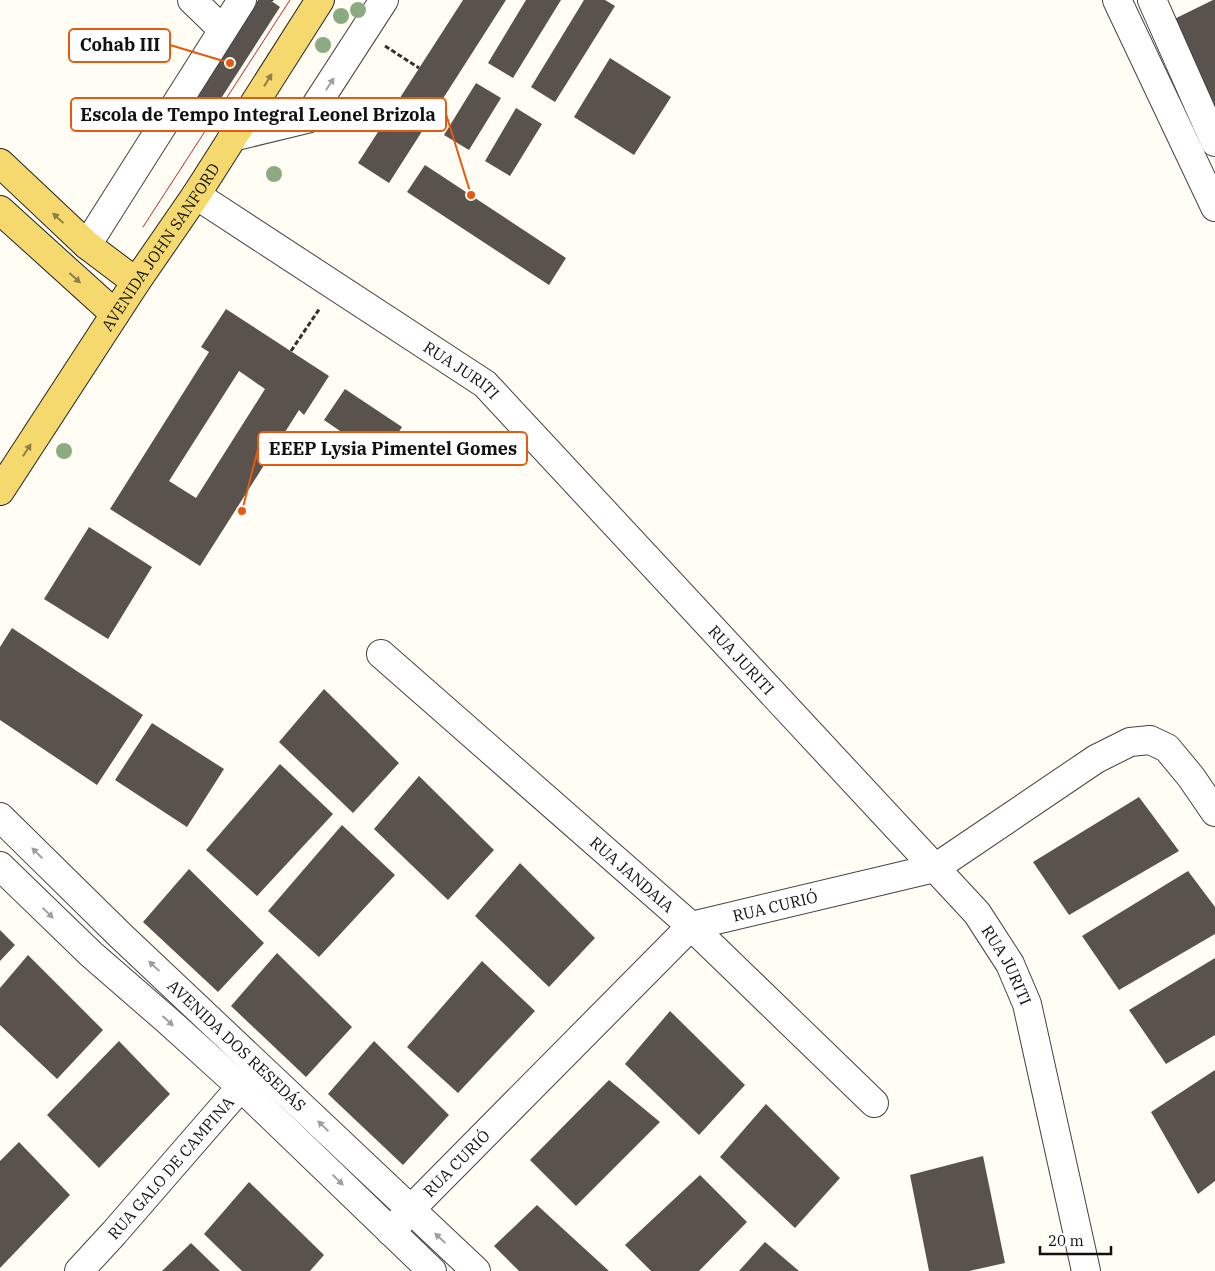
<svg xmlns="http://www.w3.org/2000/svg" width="1215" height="1271" font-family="'IBM Plex Serif',serif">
  <rect width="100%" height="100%" fill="#fffdf4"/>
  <path fill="#59524d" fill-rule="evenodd" d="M258 0H270L280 7 200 131 181 119Z
    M463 0H506L389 183 358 163Z
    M526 0H561L513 78 488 63Z
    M584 0H605L615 6 555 102 531 87Z
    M1213 0H1215V130L1164 24Z
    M610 58 671 97 634 155 574 117Z
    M476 83 501 98 469 150 444 135Z
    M516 108 542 124 510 176 485 161Z
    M425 165 566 258 549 285 407 192Z
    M226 309 329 376 304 415 299 410 200 566 110 509 209 352 201 347ZM239 371 265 389 196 498 169 481Z
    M345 389 402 427 381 459 324 420Z
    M89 527 152 567 108 639 44 599Z
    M12 628 143 715 97 785 0 720V647Z
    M324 689 399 763 353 813 279 742Z
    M152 723 224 769 187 827 115 780Z
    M280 764 333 814 257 896 206 850Z
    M419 776 494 850 448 900 374 829Z
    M1139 797 1179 851 1069 915 1033 862Z
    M342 825 395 875 319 957 268 911Z
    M520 863 595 938 549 987 475 916Z
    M189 869 264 943 218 992 143 922Z
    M1188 871 1215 907V934L1119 990 1082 936Z
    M0 930 15 945 0 961Z
    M277 953 352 1027 306 1077 231 1006Z
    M28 955 103 1030 57 1079 0 1025V988Z
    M1215 958V1035L1166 1064 1129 1010Z
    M482 961 535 1011 458 1093 407 1047Z
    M670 1011 745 1085 699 1135 625 1064Z
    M119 1041 170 1094 99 1168 47 1115Z
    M374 1041 449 1115 403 1165 328 1094Z
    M1215 1070V1181L1198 1194 1151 1112Z
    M609 1080 660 1122 576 1206 530 1160Z
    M766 1104 840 1178 795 1228 720 1157Z
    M19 1142 70 1195 0 1268V1161Z
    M983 1156 1005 1263 969 1271H929L910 1175Z
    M700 1175 747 1222 699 1271H651L625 1245Z
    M249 1182 324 1255 310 1271H242L204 1234Z
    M537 1205 609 1271H519L494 1246Z
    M765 1242 799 1271H739Z
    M191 1243 220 1271H162Z"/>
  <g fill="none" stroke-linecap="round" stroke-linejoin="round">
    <g stroke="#434343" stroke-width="30">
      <g id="minor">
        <path d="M192 0 222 29"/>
        <path d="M1117 0 1215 207"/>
        <path d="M1152 0 1215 142"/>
        <path d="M232 137 307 119 384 0"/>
        <path id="s1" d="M196 195 485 384 977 913 1010 964 1027 1004 1086 1271"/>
        <path d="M87 245 242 0"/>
        <path id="s2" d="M381 654 691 926 874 1103"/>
        <path id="s3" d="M0 817 121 936 476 1271"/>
        <path d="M0 866 91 954 167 1020 241 1087 432 1271"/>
        <path id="s4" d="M391 1232 410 1210 691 926 935 868 1096 759 1130 742 1150 740 1167 748 1191 777 1215 812"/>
        <path id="s5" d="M79 1271 114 1233 252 1074"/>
      </g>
    </g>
    <g stroke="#212121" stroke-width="30">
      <g id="major">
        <path d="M0 163 87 245 136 282"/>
        <path d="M0 210 115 314"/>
        <path id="s6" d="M0 491 136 282 196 195 320 0"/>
      </g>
    </g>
    <path stroke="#323232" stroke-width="3" stroke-dasharray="5 2.5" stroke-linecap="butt" d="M272 1V0
      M385 46 419 68
      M291 351 320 308"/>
    <use href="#minor" stroke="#fff" stroke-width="28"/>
    <use href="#major" stroke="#f5d96e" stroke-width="28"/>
    <path stroke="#be2a2b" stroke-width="1" d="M143 227 290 0"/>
  </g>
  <g fill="#8cab80">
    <circle cx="358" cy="10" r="8"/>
    <circle cx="341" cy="16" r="8"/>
    <circle cx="323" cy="45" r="8"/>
    <circle cx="274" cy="174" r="8"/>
    <circle cx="64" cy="451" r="8"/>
  </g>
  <defs><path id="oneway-solid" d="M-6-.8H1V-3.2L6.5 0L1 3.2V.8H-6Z" transform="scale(1.25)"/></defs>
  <g fill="#8e7f44">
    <use href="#oneway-solid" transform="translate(268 80) rotate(-58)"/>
    <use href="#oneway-solid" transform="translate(58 218) rotate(-137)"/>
    <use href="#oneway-solid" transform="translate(75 278) rotate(42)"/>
    <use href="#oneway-solid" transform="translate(27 450) rotate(-57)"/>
  </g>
  <g fill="#9f9f9f">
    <use href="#oneway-solid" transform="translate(330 84) rotate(-57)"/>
    <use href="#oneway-solid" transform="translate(37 853) rotate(-135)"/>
    <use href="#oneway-solid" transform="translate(48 913) rotate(44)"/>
    <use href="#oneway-solid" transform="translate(154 966) rotate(-137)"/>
    <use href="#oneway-solid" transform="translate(168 1021) rotate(42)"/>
    <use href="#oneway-solid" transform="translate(323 1126) rotate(-136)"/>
    <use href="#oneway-solid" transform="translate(338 1180) rotate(44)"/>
    <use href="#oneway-solid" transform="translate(440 1238) rotate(-137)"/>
  </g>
  <g text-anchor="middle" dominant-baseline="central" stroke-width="5" stroke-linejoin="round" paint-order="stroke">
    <g font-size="16" fill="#101010" stroke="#fff">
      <text stroke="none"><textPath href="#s6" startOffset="292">AVENIDA JOHN SANFORD</textPath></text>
      <text stroke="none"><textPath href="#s1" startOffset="318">RUA JURITI</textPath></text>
      <text stroke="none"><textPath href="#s1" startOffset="722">RUA JURITI</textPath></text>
      <text stroke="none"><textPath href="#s2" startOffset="334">RUA JANDAIA</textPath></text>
      <text stroke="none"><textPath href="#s4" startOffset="515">RUA CURIÓ</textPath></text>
      <text stroke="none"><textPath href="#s1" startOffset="1128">RUA JURITI</textPath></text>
      <text stroke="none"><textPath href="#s3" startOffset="329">AVENIDA DOS RESEDÁS</textPath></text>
      <text stroke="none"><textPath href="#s4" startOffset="95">RUA CURIÓ</textPath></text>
      <text stroke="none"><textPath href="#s5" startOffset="138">RUA GALO DE CAMPINA</textPath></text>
    </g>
  </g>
  <path fill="none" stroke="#e8590c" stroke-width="2" d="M230 63L170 45M471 195L446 114M242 511L258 449"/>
  <g fill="#e8590c" stroke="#fff" stroke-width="2">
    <circle cx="230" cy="63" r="5"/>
    <circle cx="471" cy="195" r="5"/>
    <circle cx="242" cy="511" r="5"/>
  </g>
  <g fill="#fff" stroke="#e8590c" stroke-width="2">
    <rect x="69" y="29" width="101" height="33" rx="5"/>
    <rect x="71" y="98" width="375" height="33" rx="5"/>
    <rect x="258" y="432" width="269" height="33" rx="5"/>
  </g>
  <g font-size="18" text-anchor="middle" font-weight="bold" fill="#101010">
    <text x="120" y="51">Cohab III</text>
    <text x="258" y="121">Escola de Tempo Integral Leonel Brizola</text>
    <text x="393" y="455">EEEP Lysia Pimentel Gomes</text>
  </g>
  <path d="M1040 1246v8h71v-8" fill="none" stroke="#101010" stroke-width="2.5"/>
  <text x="1048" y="1246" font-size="15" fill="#101010" stroke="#ffffff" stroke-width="4" paint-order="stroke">20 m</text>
</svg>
